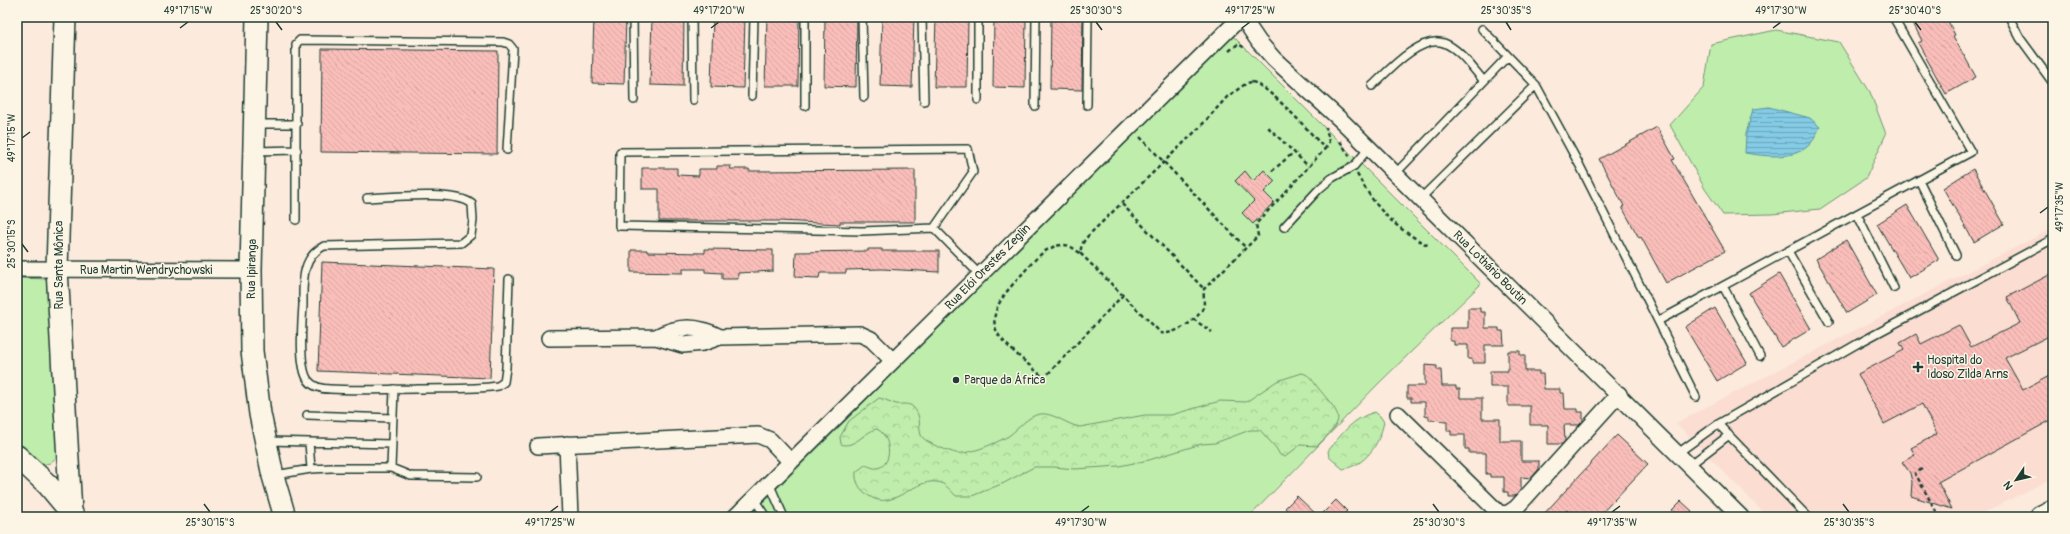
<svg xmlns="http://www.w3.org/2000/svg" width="2070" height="534" font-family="Pangolin,sans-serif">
  <defs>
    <pattern id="forest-crowns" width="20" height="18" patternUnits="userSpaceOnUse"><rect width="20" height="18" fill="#bfedab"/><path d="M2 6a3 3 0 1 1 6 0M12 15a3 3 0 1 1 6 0" fill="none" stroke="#a4cc94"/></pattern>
    <pattern id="water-rules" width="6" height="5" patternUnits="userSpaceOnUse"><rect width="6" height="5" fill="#84cbe5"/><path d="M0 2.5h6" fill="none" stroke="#6ba6ba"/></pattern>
    <pattern id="building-back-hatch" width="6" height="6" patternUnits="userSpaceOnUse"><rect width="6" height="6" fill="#fabeba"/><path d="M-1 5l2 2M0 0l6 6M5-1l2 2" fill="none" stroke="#d6a4a0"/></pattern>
  </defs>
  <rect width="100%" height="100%" fill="#fceadc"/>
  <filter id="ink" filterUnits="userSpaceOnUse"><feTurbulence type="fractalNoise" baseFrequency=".025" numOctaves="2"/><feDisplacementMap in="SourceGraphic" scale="8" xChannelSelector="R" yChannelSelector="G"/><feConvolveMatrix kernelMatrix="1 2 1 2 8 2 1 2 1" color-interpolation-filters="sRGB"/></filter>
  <g filter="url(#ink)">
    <path fill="#fbddd2" d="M2053 228V478L1974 517H1768L1676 423Z"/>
    <path fill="#bfedab" stroke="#6f9570" d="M1776 30 1839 42 1870 92 1886 134 1866 178 1820 209 1772 214 1723 215 1705 189 1670 125 1704 87 1711 44Z
      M1233 36 1481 284 1378 384 1249 517H748Z
      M17 278 47 279 57 457 50 463 42 465 17 446Z"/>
    <path fill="url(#forest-crowns)" stroke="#6f9570" d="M1302 373C1311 375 1313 382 1319 389 1344 419 1345 418 1317 446L1300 445 1285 457 1280 455 1276 448 1260 430H1250L1215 443 1201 444 1149 460 1119 466 1075 469 1054 467H1034L1004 483 972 496H956C951 491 944 482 937 482 911 478 890 518 863 491 858 486 855 479 856 472L865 465C869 466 874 469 877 468 894 466 891 433 876 429 865 432 853 449 841 444L840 437 849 421 879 398C885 399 890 402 896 404 902 405 908 402 913 407 922 416 918 425 921 435 923 442 948 451 956 453 969 455 999 442 1010 435 1019 428 1028 416 1040 414 1053 412 1067 425 1080 427L1145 415H1171L1220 401 1246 402 1277 381Z
      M1375 412 1380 416 1384 422C1379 445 1366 465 1343 469L1329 457 1328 451C1342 434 1352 418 1375 412Z"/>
    <path fill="url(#water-rules)" stroke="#5c929e" d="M1769 107 1810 118 1820 127C1817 132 1815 139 1811 143 1796 161 1765 156 1745 153L1746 134 1753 109Z"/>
    <path fill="url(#building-back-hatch)" stroke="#1f3d34" d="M594 17H626L624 84 592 83Z
      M652 17H684L683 86 650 85Z
      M713 17H745L743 88 711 87Z
      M767 17H799L798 86H765Z
      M825 17H857L856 87 824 86Z
      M882 17H914L912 87 880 86Z
      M936 17H968L967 87H934Z
      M994 17H1026L1025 88 993 87Z
      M1051 17H1083L1082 90 1050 89Z
      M1910 17H1946L1955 35 1953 36 1976 77 1946 94 1918 43 1922 41Z
      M322 49 498 51 497 154 321 152Z
      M1657 127 1675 159 1672 160 1725 251 1666 283 1641 237 1639 238 1633 227 1622 207 1624 206 1599 159Z
      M717 166H731L730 169H749V171L915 170V222H840V224L779 221H659V189H642V168H677V175L699 176V169H717Z
      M1973 169 2004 224 1974 242 1943 188Z
      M1264 170 1275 181 1264 192 1274 202 1253 224 1242 213 1254 201 1235 181 1245 171 1253 181Z
      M1907 205 1939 260 1909 278 1877 224Z
      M1846 240 1877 295 1847 313 1816 259Z
      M705 249 773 250V271L738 273V279H722V273L705 272V269H683V273L631 272V250H647V252L705 253Z
      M868 249H882V251H939V272L882 269 846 270V273H820L819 278 795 277 796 252 868 251Z
      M322 262 494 269 490 378 318 371Z
      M2053 273V334L2005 358 2023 390 2053 374V419L1938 482 1952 509 1911 496 1912 482 1910 473 1902 462 1915 455 1911 448 1937 434 1922 404 1884 424 1858 374 1904 350 1900 343 1916 334 1921 344 1959 325 1971 347 2020 323 2007 297Z
      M1779 274 1811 329 1781 347 1749 293Z
      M1468 308H1480V312H1485V328H1499V331H1503L1504 345H1485V363H1472V359H1468V345H1454V341H1450V328H1468Z
      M1715 308 1747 363 1717 381 1685 327Z
      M1508 351H1520V355H1525V371H1539V374H1543L1544 389H1560V393H1564L1565 409H1578V412H1583V421L1579 425H1564L1565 441 1562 444H1548V425H1530V406H1508V387H1490V371H1508Z
      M1425 365 1437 366V370H1441L1442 386H1456V389H1460V398H1482V419H1500V441H1521V461H1539V469L1531 478 1521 477V490L1515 496H1508V492H1504V477H1490V474H1486V453H1469V449H1465V435H1451V431H1447V421L1429 420V417L1425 416V402H1411V398H1407V386H1425Z
      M1617 435 1648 464 1598 517H1574L1567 510 1560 517H1541Z
      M1297 496 1319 517H1294L1285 508Z
      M1336 500 1347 511 1341 517H1319Z
      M1681 501 1692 511 1686 517H1680L1672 510Z"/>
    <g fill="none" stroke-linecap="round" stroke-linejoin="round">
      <g stroke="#1f3d34" stroke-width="10">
        <path id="lane" d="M633 17 634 100
          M692 17 693 100
          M862 17 864 97
          M922 17 924 101
          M978 17V100
          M2009 17 2020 38 2053 83
          M1482 29 1536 85 1580 166 1658 321 1971 152 1893 17
          M1372 86C1387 72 1421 34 1444 43 1460 49 1473 69 1484 81
          M752 96 754 17
          M1087 105 1088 17
          M805 106V17
          M1035 106 1036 17
          M257 124H297
          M255 151 297 150
          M1395 174 1508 56
          M1919 180 1956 255
          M367 198C389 197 457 190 472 204L473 220 471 235 461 243 324 246C301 258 303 282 303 305 302 322 298 366 308 380 313 387 323 389 330 389 358 391 388 389 416 389 443 388 471 390 498 386L504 382 506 368 509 279
          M1420 199 1536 85
          M1857 214 1894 288
          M296 220V44L300 40 503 42 509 44 513 49 507 150
          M1284 227 1319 189 1332 178 1354 166 1369 148
          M934 228 973 172 968 149 620 152 619 226 862 231 934 228 980 275
          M1788 251 1829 322
          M1723 286 1760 356
          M1658 321 1696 397
          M307 415 393 418
          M268 441 392 444
          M309 442 311 469
          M1678 453 1718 424
          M1690 465 1729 435
          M391 468 394 389
          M275 475 311 469 331 468H391L411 476 477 477
          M769 483 784 517
          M754 499 766 517
          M1808 517 1718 424 1857 344 2053 239"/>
      </g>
      <g stroke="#1f3d34" stroke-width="18">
        <path id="street" d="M1242 17 1259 42 1274 59 1344 123 1741 517
          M17 269 251 270
          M656 337C679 325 697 325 720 337
          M549 338 656 337 683 345 703 343 720 337 860 334 871 339 893 361
          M1398 414 1499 513 1507 514 1516 508 1619 394
          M567 444 570 517
          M538 446 758 435 770 440 791 462
          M735 517 1241 17"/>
      </g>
      <g stroke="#1f3d34" stroke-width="24">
        <path id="secondary" d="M65 17 57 269 71 512
          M257 17 251 270 252 351 260 414 273 476 285 517
          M17 456 48 485 73 515"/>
      </g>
      <g stroke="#1f3d34" stroke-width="25">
        <path id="primary" d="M2041 517 2053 511"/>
      </g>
      <path stroke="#1f3d34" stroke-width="2.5" stroke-dasharray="4 3" stroke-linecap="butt" d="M1229 51 1238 44 1245 48
        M1252 82C1267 84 1314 136 1325 149L1256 224 1258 236 1204 289C1203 295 1205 303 1203 308 1197 321 1174 335 1161 333L1081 254C1079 243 1089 235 1096 228L1200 127 1227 97 1247 83Z
        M1268 127 1309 167
        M1140 137 1246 248
        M1340 141 1350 157
        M1325 149 1329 142 1326 127
        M1272 171 1293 153
        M1357 174C1376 209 1393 227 1429 246
        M1122 204 1204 289
        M1080 253C1074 249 1069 244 1062 245 1045 246 1033 262 1023 273 1010 288 985 311 998 334 1006 347 1032 367 1044 378L1123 295
        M1193 319 1212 332
        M1922 469 1915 473 1939 517"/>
      <use href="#lane" stroke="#fcf5e5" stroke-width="7"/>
      <use href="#street" stroke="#fcf5e5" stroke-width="15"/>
      <use href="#secondary" stroke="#fcf5e5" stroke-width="21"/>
      <use href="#primary" stroke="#fcf5e5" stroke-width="22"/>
    </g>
  </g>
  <path fill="none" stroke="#1f3d34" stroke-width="1.5" d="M276 22 282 30M1096 22 1102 30M1506 22 1511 30M1915 22 1921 30M180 28 188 22M711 28 719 22M1242 28 1250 22M1773 28 1781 22M22 138 30 132M2040 213 2048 207M22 244 28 252M204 504 210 512M1433 504 1439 512M1843 504 1849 512M550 512 558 506M1081 512 1089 506M1612 512 1620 506"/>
  <g fill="#1f3d34" stroke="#fcf5e5" stroke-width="1.5">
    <path d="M1916 361h4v4h4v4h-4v4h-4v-4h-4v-4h4z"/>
    <circle cx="956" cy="380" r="4"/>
  </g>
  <g text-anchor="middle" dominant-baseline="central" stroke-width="3" stroke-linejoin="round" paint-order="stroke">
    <g font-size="12" fill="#1f3d34" stroke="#fcf5e5">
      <text transform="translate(59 265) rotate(-90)">Rua Santa Mônica</text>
      <text transform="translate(988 267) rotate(-45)">Rua Elói Orestes Zeglin</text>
      <text transform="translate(1490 268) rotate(45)">Rua Lothário Boutin</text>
      <text transform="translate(252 269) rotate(-89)">Rua Ipiranga</text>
      <text x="146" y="270">Rua Martin Wendrychowski</text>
    </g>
    <g font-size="12" fill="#1f3d34" stroke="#fcf5e5" text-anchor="start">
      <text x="1927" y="360">Hospital do<tspan x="1927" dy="14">Idoso Zilda Arns</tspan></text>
      <text x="964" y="380">Parque da África</text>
    </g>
  </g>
  <rect width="2070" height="534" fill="none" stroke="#fcf5e5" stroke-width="44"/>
  <g transform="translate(2016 480) rotate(235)" stroke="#fcf5e5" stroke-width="3" paint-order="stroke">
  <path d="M0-3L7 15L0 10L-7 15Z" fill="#1f3d34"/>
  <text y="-6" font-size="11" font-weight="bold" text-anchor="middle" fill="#1f3d34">N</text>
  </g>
  <rect x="22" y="22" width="2026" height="490" fill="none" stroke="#1f3d34" stroke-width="1.5"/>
  <g font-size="10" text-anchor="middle" fill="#1f3d34">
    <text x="188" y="14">49°17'15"W</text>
    <text x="276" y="14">25°30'20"S</text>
    <text x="719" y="14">49°17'20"W</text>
    <text x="1096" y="14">25°30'30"S</text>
    <text x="1250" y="14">49°17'25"W</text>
    <text x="1506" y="14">25°30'35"S</text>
    <text x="1781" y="14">49°17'30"W</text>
    <text x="1915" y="14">25°30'40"S</text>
    <text transform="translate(11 138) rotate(-90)" y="4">49°17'15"W</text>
    <text transform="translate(2059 207) rotate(-90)" y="4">49°17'35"W</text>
    <text transform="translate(11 244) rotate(-90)" y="4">25°30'15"S</text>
    <text x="210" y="526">25°30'15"S</text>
    <text x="550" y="526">49°17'25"W</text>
    <text x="1081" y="526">49°17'30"W</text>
    <text x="1439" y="526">25°30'30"S</text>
    <text x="1612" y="526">49°17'35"W</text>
    <text x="1849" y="526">25°30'35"S</text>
  </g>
</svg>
